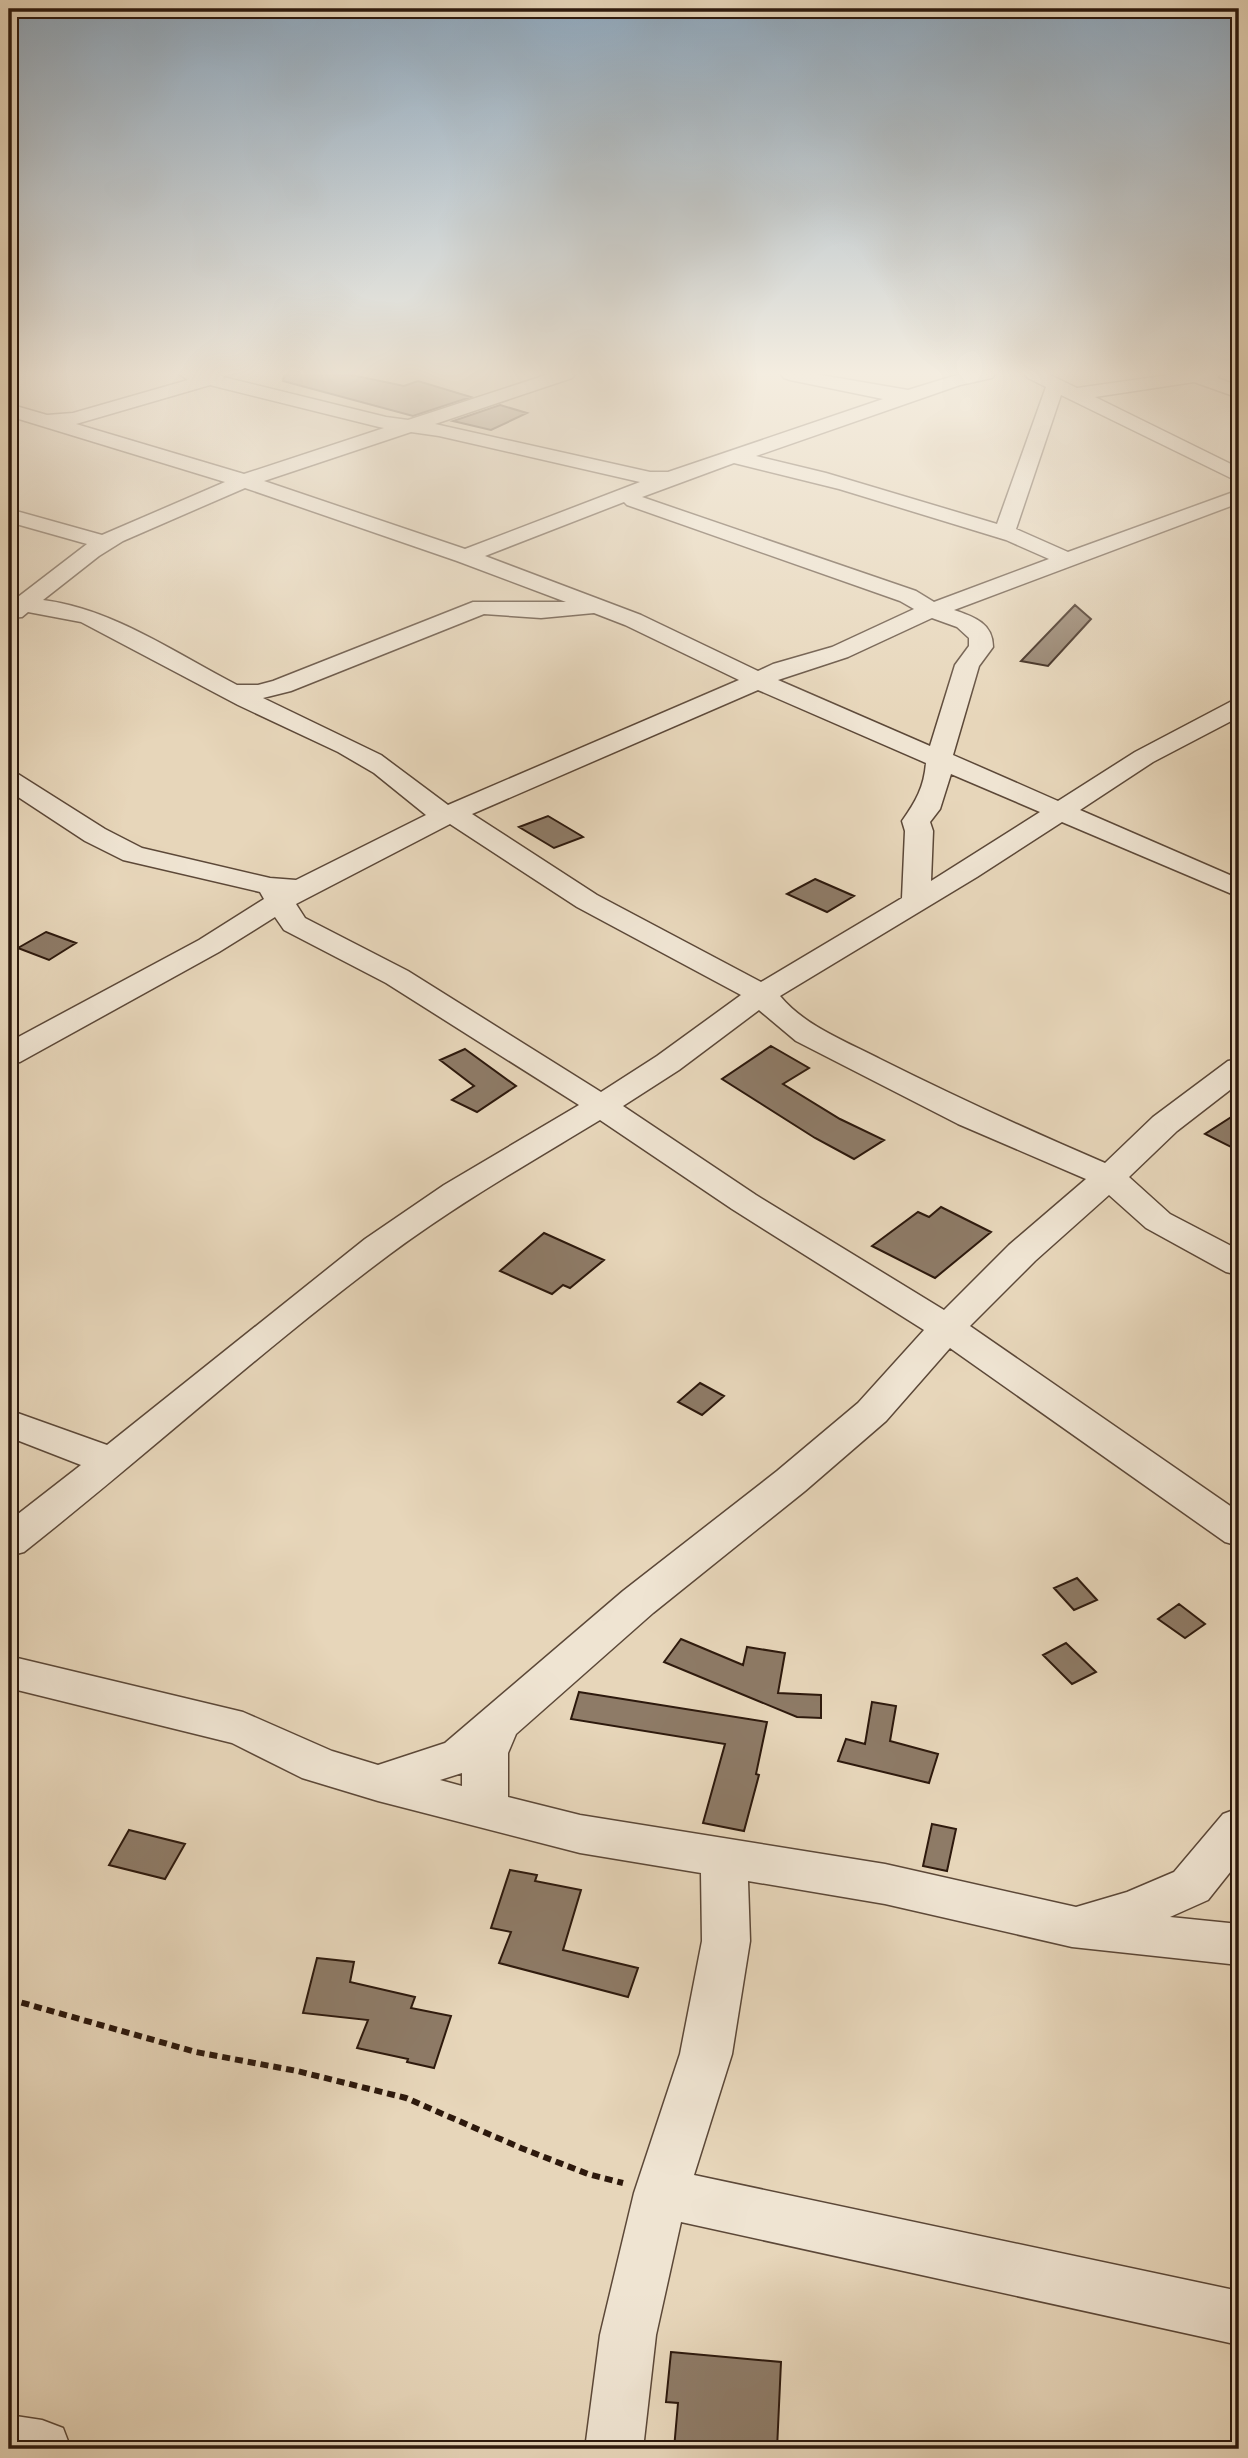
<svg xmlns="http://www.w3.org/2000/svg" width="1248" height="2458" font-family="'IM FELL French Canon',serif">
  <rect width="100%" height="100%" fill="#e7d6ba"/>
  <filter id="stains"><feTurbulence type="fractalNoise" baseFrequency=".00286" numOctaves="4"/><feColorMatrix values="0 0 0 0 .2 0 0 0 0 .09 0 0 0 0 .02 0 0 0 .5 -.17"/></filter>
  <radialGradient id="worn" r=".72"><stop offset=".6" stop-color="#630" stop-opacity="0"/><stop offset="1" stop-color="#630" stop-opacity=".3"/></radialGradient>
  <path fill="#8e7b67" stroke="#2d190d" stroke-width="2" d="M284 374H347L404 386 418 381 471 397 413 416 283 381Z
    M500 405 527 413 491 430 453 421Z
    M1075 605 1091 619 1048 666 1021 661Z
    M548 816 580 835 583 837 554 848 519 827Z
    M815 879 854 896 827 912 787 894Z
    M46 932 76 943 49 960 18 948Z
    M771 1046 809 1068 783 1084 840 1119 884 1140 854 1159 815 1138 722 1079Z
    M465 1049 516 1086 477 1112 452 1100 474 1086 440 1060Z
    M1239 1112V1151L1205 1134Z
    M941 1207 991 1232 935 1278 872 1246 918 1212 929 1217Z
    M544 1233 604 1260 570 1288 563 1285 552 1294 500 1271Z
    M700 1383 724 1396 702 1415 678 1402Z
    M1077 1578 1097 1600 1074 1610 1054 1588Z
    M1179 1604 1205 1624 1185 1638 1158 1619Z
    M681 1639 743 1665 747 1647 785 1653 778 1693 821 1695V1718L797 1717 664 1662Z
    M1066 1643 1096 1672 1072 1684 1043 1655Z
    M579 1692 767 1722 756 1774 759 1775 744 1831 703 1823 725 1744 571 1719Z
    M872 1702 896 1706 890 1741 938 1754 929 1783 838 1761 846 1739 865 1744Z
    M932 1824 956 1829 947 1871 923 1866Z
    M129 1830 185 1844 165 1879 109 1865Z
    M510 1870 537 1875 535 1881 581 1890 563 1950 638 1968 628 1997 499 1963 511 1932 491 1928Z
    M317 1958 354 1962 350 1982 415 1997 411 2008 451 2016 434 2068 407 2062 408 2059 357 2048 368 2020 303 2013Z
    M671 2352 781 2362 777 2449H674L678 2403 666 2402Z"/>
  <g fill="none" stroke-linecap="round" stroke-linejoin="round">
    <g stroke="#5c4838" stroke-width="3">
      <path id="minor" d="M179 374H219L223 377 386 417 408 420 549 374H575L572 378 435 424 650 472H668L883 399 790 380 784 378 781 374H815L908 390 960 374H995L992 378 960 385 756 456 826 473 997 524 1046 387 1028 378 1025 374H1048L1077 388 1176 374H1220L1217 378 1239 386V398L1194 382 1095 397 1239 468V482L1061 395 1016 529 1068 552 1239 490V503L954 610C974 617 993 623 993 647L979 666 953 755 1058 801 1135 752 1230 702 1239 700V717L1153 762 1080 810 1239 879V897L1062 822 977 877 780 996C805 1026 845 1041 880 1059 954 1096 1028 1130 1105 1163L1153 1117 1228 1061 1239 1059V1083L1177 1131 1129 1177 1170 1214 1239 1250V1275L1226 1272 1146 1228 1109 1195 1035 1261 970 1326 1239 1512V1546L1225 1542 950 1348 886 1421 805 1491 653 1613 516 1734 508 1753V1797L580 1815 885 1864 1076 1907 1127 1892 1174 1872 1223 1814 1239 1808V1861L1208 1900 1170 1917 1239 1924V1965L1072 1947 885 1904 748 1881 750 1941 732 2054 694 2175 1239 2291V2345L681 2222 656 2335 643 2449H585L600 2335 634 2193 680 2054 702 1941 701 1873 580 1853 378 1801 302 1778 232 1743 9 1688V1656L243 1712 332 1751 378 1765 445 1743 623 1591 777 1471 858 1403 924 1330 732 1209 600 1120C529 1163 457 1204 390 1254 264 1348 147 1455 24 1552L9 1556V1521L81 1465 9 1437V1410L107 1445 365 1239 444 1185 579 1105 386 983 284 930 275 917 219 952 20 1062 9 1064V1042L199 940 264 899 260 892 123 860 85 841 9 791V772L18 774 105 829 142 848 270 878 296 880 426 815 374 773 338 752 238 705 81 622 28 612 22 617 9 618V596L18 597 87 544 9 522V509L102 535 225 482 9 416V404L47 415 73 413 188 380ZM210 385 379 427 384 428 244 474 76 424ZM411 432 439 436 640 482 465 549 264 481ZM734 463 839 489 1006 540 1049 559 934 602 916 591 642 497ZM245 488 457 561 566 602H473L273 681 258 685H237C175 653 113 609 43 600L99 556 123 541ZM624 502 627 505 900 601 914 609 832 647 773 664 758 671 641 615 485 556ZM594 613 625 625 739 680 448 805 381 755 263 698 291 691 484 614 541 618ZM932 618 957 627 969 638V646L955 665 930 746 778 680 848 657ZM758 690 926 763C924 787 916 801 902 821L905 831 902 898 761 982 597 895 472 814ZM951 774 1040 812 931 881 933 831 930 822 940 809ZM450 824 577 907 741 995 657 1056 601 1092 408 971 305 918 296 904ZM759 1010 796 1041 958 1124 1086 1179 1009 1245 944 1310 756 1195 623 1106 679 1070ZM462 1773V1786L440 1780Z
        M9 2415 42 2420 63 2428 71 2449H9Z"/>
    </g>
    <path stroke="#2d190d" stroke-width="6" stroke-dasharray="8 5" stroke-linecap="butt" d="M9 1999 196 2052 297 2071 406 2098 521 2148 588 2174 623 2183"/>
    <use href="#minor" fill="#efe4d2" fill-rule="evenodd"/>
  </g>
  <linearGradient id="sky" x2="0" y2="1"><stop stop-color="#8ea8be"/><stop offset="0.52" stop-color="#f4ede0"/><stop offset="1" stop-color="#f4ede0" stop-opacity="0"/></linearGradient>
  <rect width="1248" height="718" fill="url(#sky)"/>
  <rect width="1248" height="2458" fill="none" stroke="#e7d6ba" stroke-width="35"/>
  <rect x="10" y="10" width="1227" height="2437" fill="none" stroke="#2d190d" stroke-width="3.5"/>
  <rect x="18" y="18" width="1213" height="2423" fill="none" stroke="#2d190d" stroke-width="2"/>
  <rect width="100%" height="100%" filter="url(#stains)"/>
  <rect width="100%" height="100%" fill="url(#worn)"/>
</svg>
